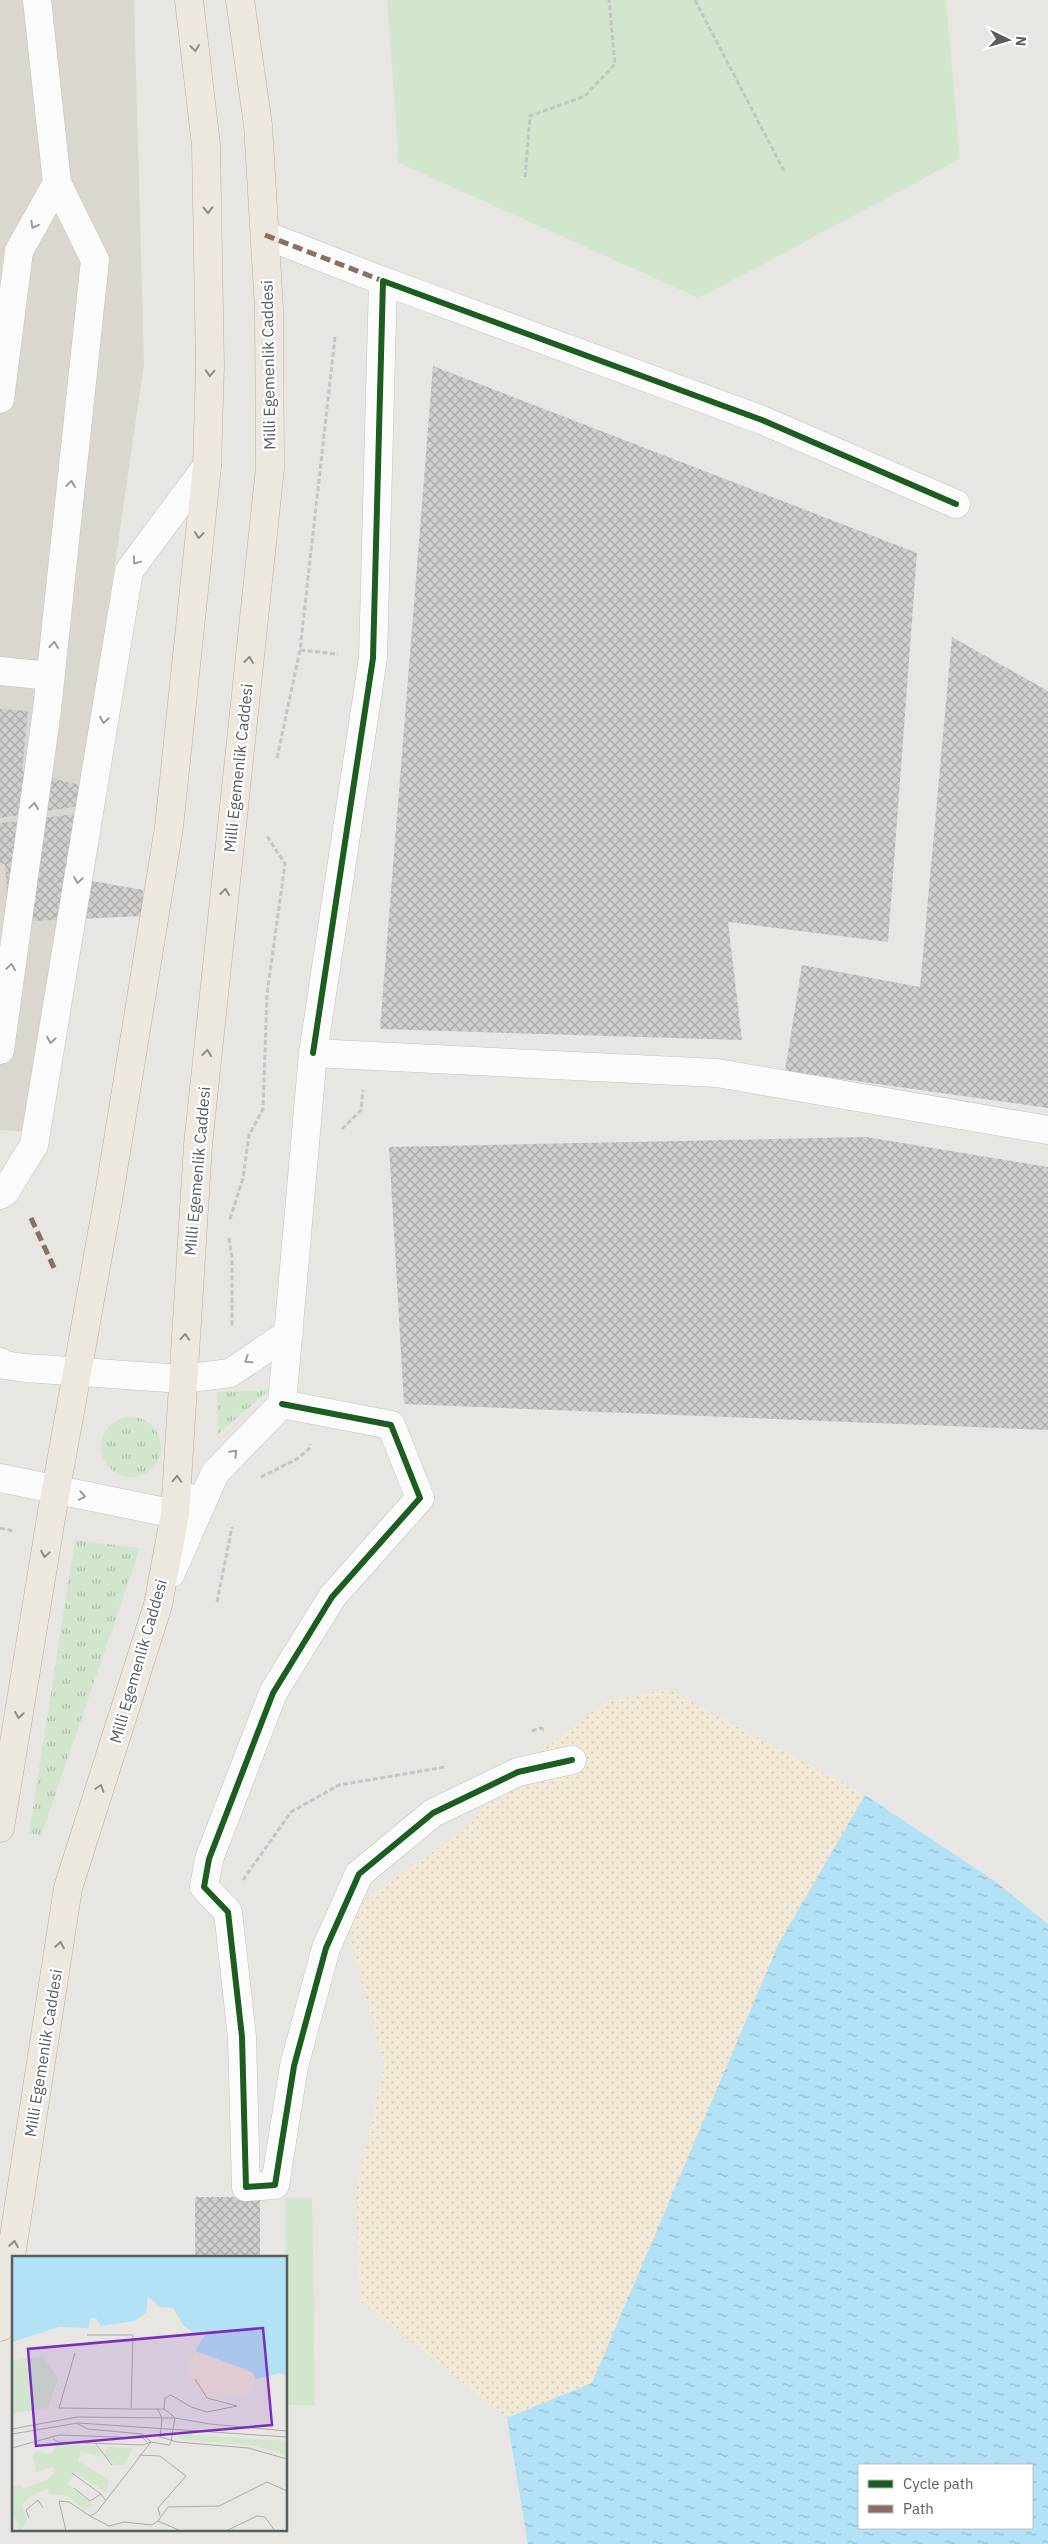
<svg xmlns="http://www.w3.org/2000/svg" width="1048" height="2544" font-family="'IBM Plex Sans',sans-serif">
  <defs>
    <pattern id="grass-tufts" width="24" height="20" patternUnits="userSpaceOnUse" patternTransform="scale(1.25)"><rect width="24" height="20" fill="#d2e5cd"/><path d="M3 7l-1-3M5 7V3M7 7l1-3M15 17l-1-3M17 17v-4M19 17l1-3" fill="none" stroke="#adbdaa"/></pattern>
    <pattern id="sand-dots" width="8" height="8" patternUnits="userSpaceOnUse" patternTransform="scale(1.25)"><rect width="8" height="8" fill="#f1e8d6"/><path d="M2 2h.1M6 6h.1" fill="none" stroke="#d1c9ba" stroke-width="1.8" stroke-linecap="round"/></pattern>
    <pattern id="water-ripples" width="26" height="14" patternUnits="userSpaceOnUse" patternTransform="scale(1.25)"><rect width="26" height="14" fill="#b3e1f6"/><path d="M2 4q2-2 4 0t4 0M15 11q2-2 4 0t4 0" fill="none" stroke="#94bacb"/></pattern>
    <pattern id="building-cross-hatch" width="8" height="8" patternUnits="userSpaceOnUse" patternTransform="scale(1.25)"><rect width="8" height="8" fill="#d0cecc"/><path d="M0 0l8 8M0 8l8-8" fill="none" stroke="#acaaa9"/></pattern>
  </defs>
  <rect width="100%" height="100%" fill="#e8e6e2"/>
  <path fill="#dad7d1" d="M0 0H134L144 364 80 806 43 1133 0 1130Z"/>
  <path fill="url(#grass-tufts)" d="M269 1390 218 1434 217 1392Z
    M101 1447a30 30 0 1 1 60 0a30 30 0 1 1-60 0Z
    M75 1540 140 1548 41 1836 29 1833Z"/>
  <path fill="url(#sand-dots)" d="M668 1689 865 1795 592 2383 507 2418 360 2301 356 2191 384 2066 344 1913 460 1833 528 1761 606 1702Z"/>
  <path fill="#d2e5cd" d="M387 0H946L960 159 699 298 399 163Z
    M285 2198H312L315 2405H288Z"/>
  <path fill="url(#water-ripples)" fill-rule="evenodd" d="M865 1795 996 1882 1048 1924V2544H528L507 2418 592 2383 779 1943ZM859 2465H1032V2528H859Z"/>
  <path fill="url(#building-cross-hatch)" d="M433 366 917 553 888 942 728 922 742 1040 380 1029Z
    M952 637 1048 691V1108L785 1071 802 965 920 987Z
    M0 709 28 711 22 771 80 785V806L0 818Z
    M85 813 81 879 143 890 142 916 9 922 5 864 0 863V823Z
    M866 1137 1048 1167V1430L404 1404 389 1147Z
    M195 2197H260V2258H195Z"/>
  <g fill="none" stroke-linecap="round" stroke-linejoin="round">
    <g stroke="#c3c3c2" stroke-width="29">
      <path id="street" d="M265 235 383 281
        M0 399 19 251 57 183
        M0 671 50 676
        M0 1050 47 710 95 260 57 183 37 0
        M313 1053 373 658 383 281 762 420 956 504
        M0 1195 5 1192 34 1145 129 571 207 466
        M0 1362 4 1365 26 1368 182 1379 230 1373 289 1333
        M282 1404 391 1425 420 1498 332 1597 273 1693 209 1859 204 1887 228 1912 242 2037 246 2187 275 2185 294 2066 326 1948 359 1874 433 1813 518 1772 572 1760
        M0 1478 175 1514 190 1498
        M171 1573 215 1473 282 1404 313 1053 717 1073 1048 1130"/>
    </g>
    <g stroke="#bfab90" stroke-width="29">
      <path id="highway" d="M0 1828 53 1506 110 1189 169 827 207 466 210 366 206 145 189 0
        M0 2327 68 1888 158 1605 175 1514 198 1145 270 468 269 309 258 125 240 0"/>
    </g>
    <path stroke="#c2c7c4" stroke-width="3" stroke-dasharray="5 2.5" stroke-linecap="butt" d="M695 0 784 171
      M525 177 530 116 585 96 615 64 609 0
      M335 337 300 650 338 654
      M277 758 300 650
      M342 1129 361 1110 363 1090
      M230 1219 243 1178 249 1135 263 1109 267 994 285 864 267 836
      M229 1238 232 1258V1327
      M261 1477 297 1459 309 1449 310 1444
      M0 1528 14 1531
      M217 1602 232 1527
      M532 1731 540 1728 545 1730
      M243 1880 291 1812 339 1785 445 1767"/>
    <use href="#street" stroke="#fcfbfb" stroke-width="28"/>
    <use href="#highway" stroke="#ede8df" stroke-width="28"/>
    <path stroke="#8d6e63" stroke-width="5" stroke-dasharray="10 5" stroke-linecap="butt" d="M265 235 383 281
      M31 1218 56 1272"/>
    <g stroke="#fff" stroke-width="9">
      <path id="cycleway" d="M313 1053 373 658 383 281 762 420 956 504
        M282 1404 391 1425 420 1498 332 1597 273 1693 209 1859 204 1887 228 1912 242 2037 246 2187 275 2185 294 2066 326 1948 359 1874 433 1813 518 1772 572 1760"/>
    </g>
    <use href="#cycleway" stroke="#1b5e20" stroke-width="6"/>
  </g>
  <defs><path id="oneway-chevron" d="M-2-3.5L2.5 0L-2 3.5" fill="none" stroke-width="1.6" stroke-linecap="round" stroke-linejoin="round" transform="scale(1.25)"/></defs>
  <g stroke="#8c8e8c">
    <use href="#oneway-chevron" transform="translate(195 48) rotate(83)"/>
    <use href="#oneway-chevron" transform="translate(208 210) rotate(89)"/>
    <use href="#oneway-chevron" transform="translate(210 373) rotate(92)"/>
    <use href="#oneway-chevron" transform="translate(199 535) rotate(96)"/>
    <use href="#oneway-chevron" transform="translate(249 660) rotate(-84)"/>
    <use href="#oneway-chevron" transform="translate(225 892) rotate(-84)"/>
    <use href="#oneway-chevron" transform="translate(207 1053) rotate(-84)"/>
    <use href="#oneway-chevron" transform="translate(185 1337) rotate(-86)"/>
    <use href="#oneway-chevron" transform="translate(177 1479) rotate(-87)"/>
    <use href="#oneway-chevron" transform="translate(45 1554) rotate(100)"/>
    <use href="#oneway-chevron" transform="translate(19 1715) rotate(99)"/>
    <use href="#oneway-chevron" transform="translate(100 1788) rotate(-72)"/>
    <use href="#oneway-chevron" transform="translate(60 1945) rotate(-81)"/>
    <use href="#oneway-chevron" transform="translate(14 2244) rotate(-81)"/>
  </g>
  <g stroke="#9a9c9e">
    <use href="#oneway-chevron" transform="translate(34 225) rotate(119)"/>
    <use href="#oneway-chevron" transform="translate(71 484) rotate(-84)"/>
    <use href="#oneway-chevron" transform="translate(136 561) rotate(127)"/>
    <use href="#oneway-chevron" transform="translate(54 645) rotate(-84)"/>
    <use href="#oneway-chevron" transform="translate(104 720) rotate(99)"/>
    <use href="#oneway-chevron" transform="translate(34 806) rotate(-82)"/>
    <use href="#oneway-chevron" transform="translate(78 880) rotate(99)"/>
    <use href="#oneway-chevron" transform="translate(11 967) rotate(-82)"/>
    <use href="#oneway-chevron" transform="translate(51 1040) rotate(99)"/>
    <use href="#oneway-chevron" transform="translate(248 1360) rotate(146)"/>
    <use href="#oneway-chevron" transform="translate(234 1453) rotate(-46)"/>
    <use href="#oneway-chevron" transform="translate(82 1496) rotate(11)"/>
  </g>
  <g text-anchor="middle" dominant-baseline="central" stroke-width="4.5" stroke-linejoin="round" paint-order="stroke">
    <g font-size="16" fill="#585d60" stroke="#fff">
      <text transform="translate(268 365) rotate(-91)">Milli Egemenlik Caddesi</text>
      <text transform="translate(238 768) rotate(-84)">Milli Egemenlik Caddesi</text>
      <text transform="translate(197 1171) rotate(-85)">Milli Egemenlik Caddesi</text>
      <text transform="translate(138 1661) rotate(-74)">Milli Egemenlik Caddesi</text>
      <text transform="translate(43 2053) rotate(-81)">Milli Egemenlik Caddesi</text>
    </g>
  </g>
  <g transform="translate(12 2256)">
    <rect width="275" height="275" fill="#e8e6e2"/>
    <path d="M45 188 84 190 90 201 69 195 66 205 97 224 94 236 64 217 55 228 81 249 73 254 55 240 37 238 36 232 18 241 10 249 15 263 8 275 0 256V232L8 228 11 233 35 224 44 215 41 211 24 216 21 201 25 195 39 198Z" fill="#d2e5cd"/>
    <path d="M183 95 240 116 244 123 234 138H212L199 143 177 120 175 114Z" fill="#f1e8d6"/>
    <path d="M31 100 46 123 36 152 2 157 0 165V105ZM167 178 275 185V199L244 190 166 183ZM95 191 121 192 112 209H103L92 198Z" fill="#d2e5cd"/>
    <path d="M0 0H275V121L268 117 244 123 240 116 183 95 195 76 183 77 172 70 161 52 147 51 136 40 134 57 122 65 89 70 84 62H78L77 72 47 71 0 86Z" fill="#b3e1f6"/>
    <path fill="none" stroke="#aaabaa" stroke-width="1" d="M75 79H121L119 153H152L160 159M63 97 47 152 119 153M145 152 150 162 148 182M152 153 153 142 159 139 179 151 195 156 225 150 195 142 183 123M0 173 65 161 163 162 198 168 275 175M0 178 66 167 275 181M149 181 165 186 236 192 275 203M41 183 47 186 131 189 139 186 130 178 76 173 66 168M84 188 100 209M0 192 47 179 131 182 135 186M127 199 148 200 174 220 146 252 148 260M60 217 89 238 94 245M62 232 78 245 89 238M78 260 97 270 112 266 140 269 146 265 169 275M17 262 14 254 26 244 31 252M146 265 156 251 207 250 255 226 275 235M54 275 47 245 57 246 78 260 85 256 139 186 157 189 159 186 163 162 159 158M214 275 245 260 253 261 263 275"/>
    <path fill="#7b2cbf" fill-opacity="0.15" stroke="#7b2cbf" stroke-width="2.5" d="M251 72 260 169 24 190 16 93Z"/>
    <rect width="275" height="275" fill="none" stroke="#585d60" stroke-width="2.5"/>
  </g>
  <rect x="858" y="2464" width="175" height="65" fill="#ffffff" stroke="#bcbebf"/>
  <rect x="868" y="2480" width="25" height="8" fill="#1b5e20" stroke="#bcbebf"/>
  <text x="903" y="2489" font-size="15" fill="#585d60">Cycle path</text>
  <rect x="868" y="2505" width="25" height="8" fill="#8d6e63" stroke="#bcbebf"/>
  <text x="903" y="2514" font-size="15" fill="#585d60">Path</text>
  <g transform="translate(1008 40) rotate(95)" stroke="#ffffff" stroke-width="4" paint-order="stroke">
  <path d="M0-4L9 19L0 12L-9 19Z" fill="#585d60"/>
  <text y="-8" font-size="14" font-weight="bold" text-anchor="middle" fill="#585d60">N</text>
  </g>
</svg>
